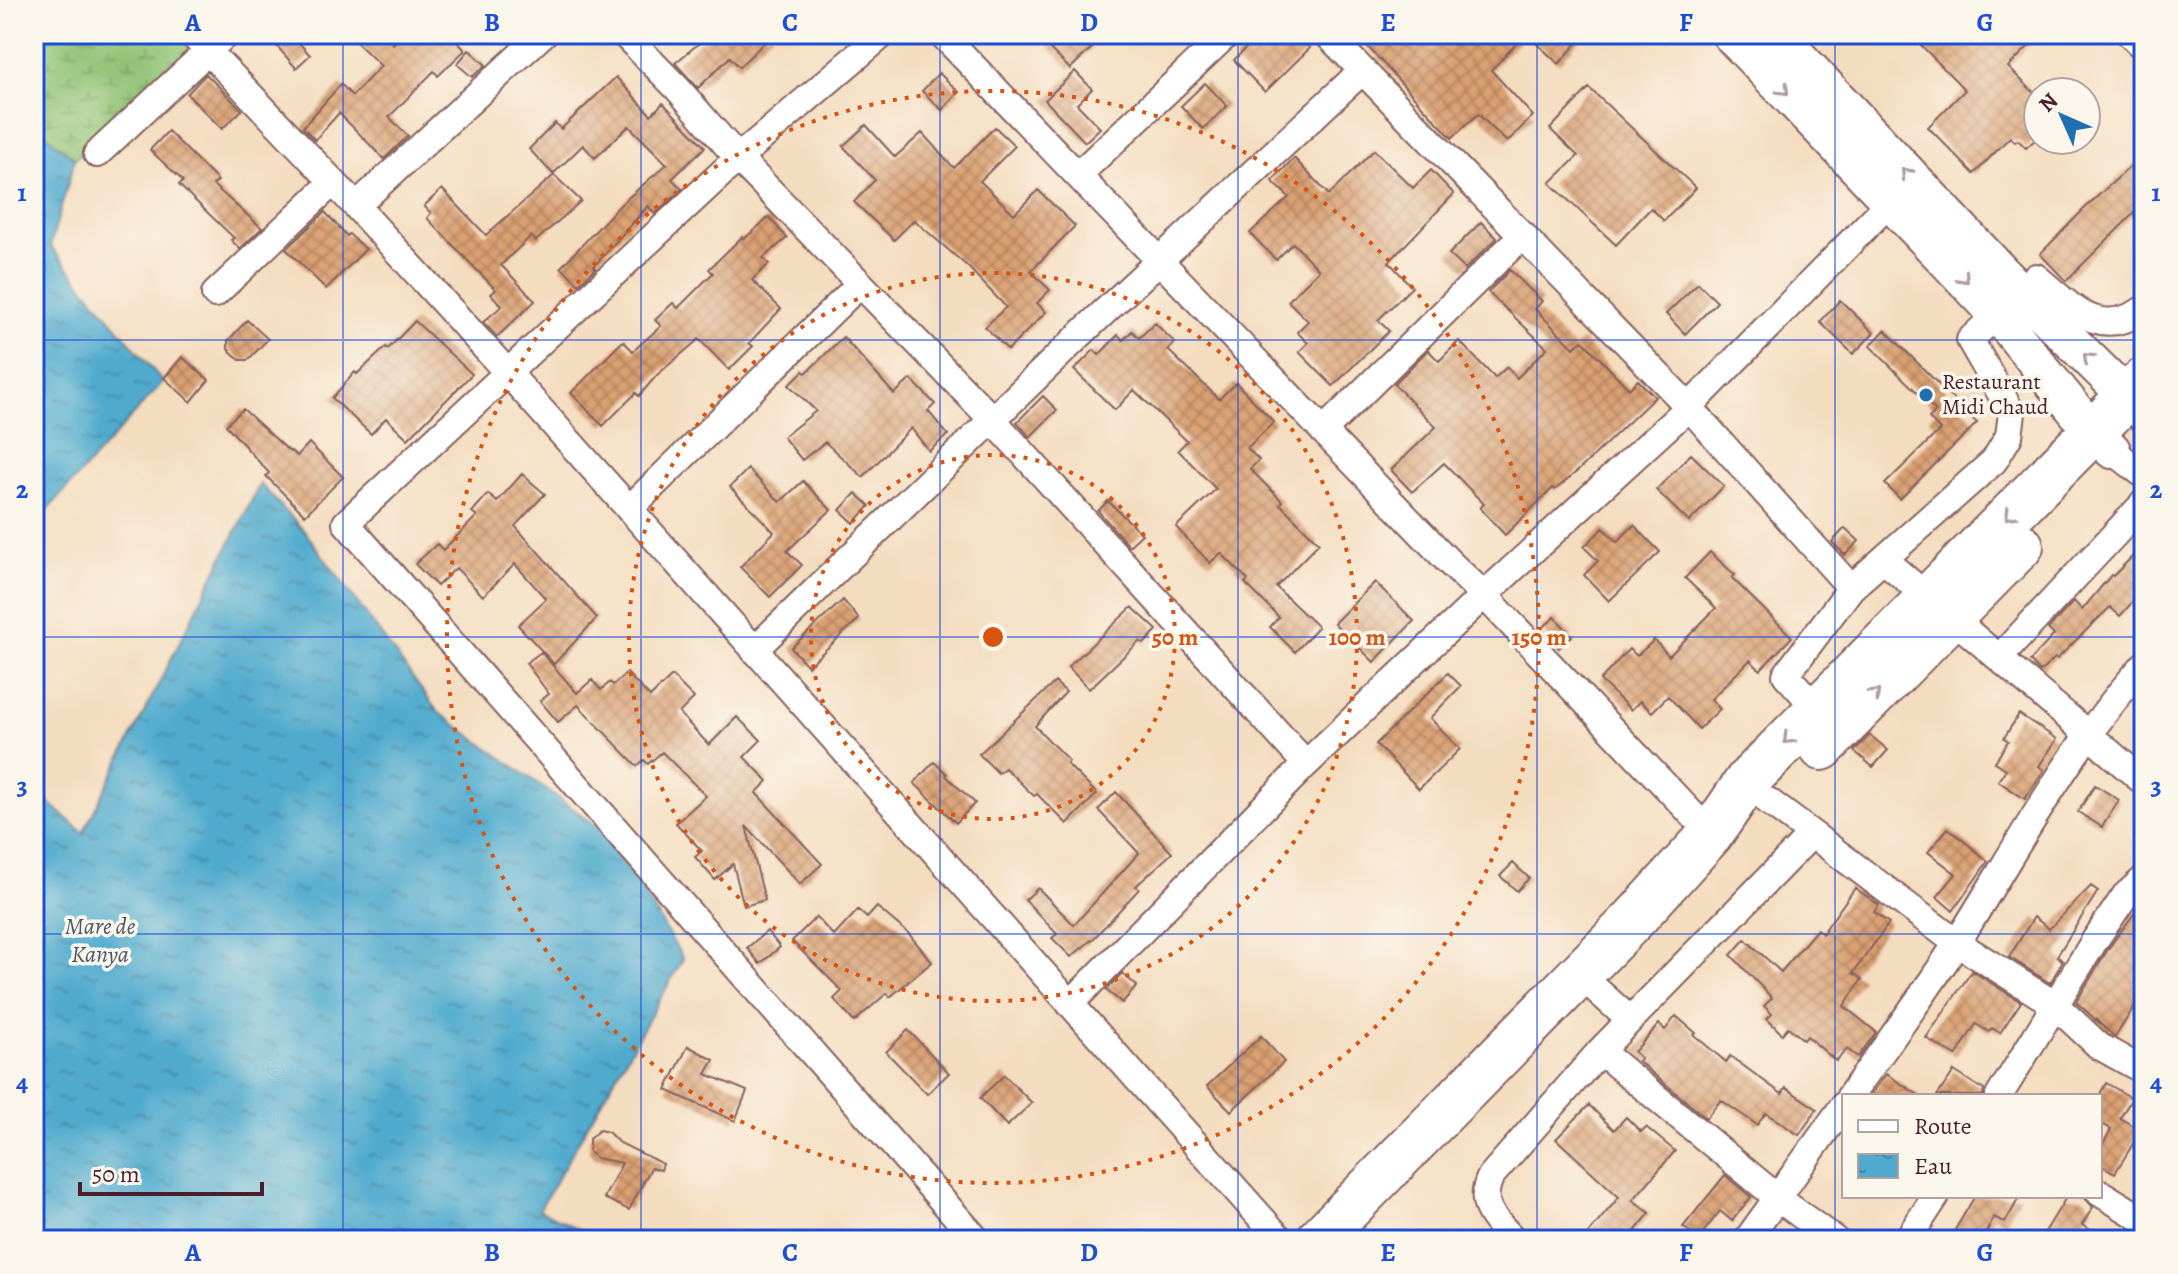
<svg xmlns="http://www.w3.org/2000/svg" width="2178" height="1274" font-family="Alegreya,serif">
  <defs>
    <pattern id="wetland-marsh" width="20" height="14" patternUnits="userSpaceOnUse" patternTransform="scale(2)"><rect width="20" height="14" fill="#8fc274"/><path d="M1 5h8M5 5V1M11 12h8M15 12V8" fill="none" stroke="#779d5f"/></pattern>
    <pattern id="water-ripples" width="26" height="14" patternUnits="userSpaceOnUse" patternTransform="scale(2)"><rect width="26" height="14" fill="#50aace"/><path d="M2 4q2-2 4 0t4 0M15 11q2-2 4 0t4 0" fill="none" stroke="#448aa7"/></pattern>
    <pattern id="building-cross-hatch" width="8" height="8" patternUnits="userSpaceOnUse" patternTransform="scale(2)"><rect width="8" height="8" fill="#daa072"/><path d="M0 0l8 8M0 8l8-8" fill="none" stroke="#b3825e"/></pattern>
  </defs>
  <rect width="100%" height="100%" fill="#fbf7ec"/>
  <filter id="ink" filterUnits="userSpaceOnUse"><feTurbulence type="fractalNoise" baseFrequency=".0125" numOctaves="2"/><feDisplacementMap in="SourceGraphic" scale="16" xChannelSelector="R" yChannelSelector="G"/><feConvolveMatrix kernelMatrix="1 2 1 2 8 2 1 2 1" color-interpolation-filters="sRGB"/></filter>
  <filter id="wash" filterUnits="userSpaceOnUse"><feTurbulence type="fractalNoise" baseFrequency=".006" numOctaves="4" result="noise"/><feDisplacementMap in="SourceGraphic" scale="32" xChannelSelector="R" yChannelSelector="G"/><feGaussianBlur stdDeviation="1.8" result="paint"/><feColorMatrix in="noise" values="0 0 0 0 0 0 0 0 0 0 0 0 0 0 0 0 0 1.4 0 .05"/><feComposite in="paint" operator="in"/></filter>
  <g filter="url(#wash)">
    <rect width="100%" height="100%" fill="#f4dcbe"/>
    <path fill="url(#wetland-marsh)" stroke="#6c7050" stroke-width="2" d="M34 34H179L193 49 75 159 34 125Z"/>
    <path fill="url(#water-ripples)" stroke="#4d647c" stroke-width="2" d="M34 125 75 159 50 246 163 382 34 525Z
      M260 484 305 532 438 712 611 836 683 959 539 1210 601 1240H34V789L83 833Z"/>
    <g id="blocks">
      <path fill="url(#building-cross-hatch)" d="M288 34H291L310 55 296 68 276 45Z
        M348 34H382L393 44 404 34H450L465 50 438 76 434 71 389 117 408 136 384 159 339 113 315 140 303 127 341 84 352 96 381 66Z
        M710 34H773L739 67 730 57 698 88 675 63Z
        M1061 34H1106L1070 69 1048 47Z
        M1260 34H1296L1310 48 1265 92 1234 60Z
        M1356 34H1585L1559 64 1526 34 1491 70 1533 116 1507 142 1478 114 1452 138Z
        M1910 34H2041L2008 67 2038 97V137L2026 148 2018 140 2015 142 2010 137 1974 174 1928 127 1965 90Z
        M469 50 486 65 472 77 457 64Z
        M1075 71 1092 89 1077 104 1100 128 1085 142 1045 100Z
        M939 73 959 92 942 110 922 91Z
        M206 74 242 110 222 129 187 94Z
        M616 77 651 115 663 103 705 147 672 179 682 189 655 214 648 206 594 266 596 268 579 284 561 267 621 204 667 164 629 126 595 158 583 145 553 174 529 149 555 123 561 129Z
        M1205 83 1227 106 1203 129 1181 106Z
        M1589 88 1696 188 1664 221 1651 208 1616 245 1550 183 1578 156 1550 129Z
        M866 125 895 157 922 133 954 168 995 127 1015 146 980 181 1014 214 1038 190 1075 226 1031 271 1050 290 1037 303 1046 312 1008 350 985 327 1006 307 967 266 914 220 894 240 854 202 875 180 843 146Z
        M168 131 218 181 213 185 262 228 240 249 231 240 234 238 179 185 183 181 150 150Z
        M1374 150 1413 188 1431 170 1454 194 1389 262 1412 287 1378 320 1389 331 1333 386 1299 352 1308 343 1297 332 1308 321 1288 301 1319 270 1293 243 1276 260 1250 233 1289 197 1272 181 1294 158 1329 195Z
        M2144 154V203L2066 281 2040 254 2089 204Z
        M554 175 581 201 536 241 531 236 501 265 535 301 497 337 483 322 502 306 491 294 496 290 427 218 431 213 424 206 442 189 486 235Z
        M325 212 347 236 349 234 366 249 326 289 286 249Z
        M769 217 787 238 763 258 769 264 752 280 781 309 749 343 753 346 729 370 699 339 657 375 639 396 636 393 603 426 571 393 623 341 633 351 661 326 655 320 673 303 678 308 713 273 709 269 742 237 744 239Z
        M1481 222 1497 238 1465 269 1449 254Z
        M1510 270 1542 301 1535 309 1574 348 1582 340 1629 389 1638 380 1655 397 1580 469 1555 490 1553 488 1505 535 1480 508 1484 504 1444 463 1412 492 1391 470 1436 427 1394 384 1428 350 1439 361 1459 341 1495 378 1507 367 1517 378 1547 348 1488 292Z
        M1698 283 1717 302 1685 334 1666 314Z
        M1840 300 1874 333 1853 354 1820 322Z
        M247 320 268 339 248 360H240L228 349V341Z
        M415 321 472 374 408 439 386 418 371 434 332 398 355 372 357 374 386 347 388 349Z
        M1155 323 1175 343 1168 350 1219 399 1236 383 1274 422 1247 448 1259 460 1250 469 1282 501 1280 504 1319 543 1276 587 1318 627 1295 652 1270 627 1279 617 1245 583 1248 580 1221 553 1210 563 1176 527 1216 489 1178 450 1187 441 1134 390 1115 410 1074 370 1094 350 1099 355 1118 335 1123 340 1132 331 1139 338Z
        M1885 330 1977 423 1900 499 1885 484 1940 430 1929 418 1936 411 1870 346Z
        M843 337 894 394 911 379 935 404 928 411 948 435 929 451 911 428 863 477 825 442 802 460 783 437 816 411 789 385 803 371 806 373Z
        M182 357 209 380 191 402 164 378Z
        M1043 396 1057 410 1030 437 1017 422Z
        M243 409 290 452 291 451 297 456 309 443 343 477 305 515 266 476 269 473 226 425Z
        M1691 454 1724 486 1689 522 1656 490Z
        M748 469 780 502 803 481 831 510 787 551 802 565 770 597 740 567 774 532 730 487Z
        M522 474 545 494 515 526 597 618 554 664 518 625 546 599 515 564 483 596 456 568 437 586 415 564 437 544 443 550 477 516 472 512 488 494 497 502Z
        M856 493 870 506 854 523 840 510Z
        M1108 501 1142 534 1129 546 1098 511Z
        M1634 525 1660 552 1609 601 1584 575 1598 561 1584 547 1603 528 1617 542Z
        M1845 528 1859 541 1845 555 1832 542Z
        M2144 545V584L2134 595 2137 597 2120 616 2110 607 2057 659 2055 658 2040 672 2030 661 2054 635 2048 629 2074 601 2082 610 2111 575 2113 576Z
        M1710 552 1735 575 1732 578 1792 637 1760 670 1750 660 1711 699 1720 709 1699 729 1668 696 1652 712 1640 701 1631 710 1600 680 1629 649 1637 656 1654 640 1669 656 1716 608 1685 578Z
        M1375 582 1414 621 1374 662 1334 623Z
        M843 600 859 619 808 666 791 648Z
        M1132 607 1157 630 1144 644 1140 641 1089 689 1068 667Z
        M1555 617 1572 636 1559 648 1541 629Z
        M541 652 577 693 592 680 601 690 610 682 613 685 627 673 650 697 672 676 694 698 679 713 709 745 737 717 761 740 744 757 768 781 756 793 822 864 800 884 746 826 765 900 744 906 733 864 715 880 695 857 702 851 676 823 706 796 662 752 648 764 644 760 637 766 578 705 558 722 540 701 549 694 526 663Z
        M1448 673 1461 686 1430 718 1460 749 1419 789 1376 744Z
        M1055 682 1066 692 1035 726 1069 761 1067 764 1097 794 1067 824 1037 794 1034 796 1005 768 998 773 979 754Z
        M2019 714 2057 739 2039 766 2044 770 2025 799 1998 781 2006 769 1995 762 2008 741 2004 738Z
        M1870 735 1888 750 1873 767 1854 751Z
        M934 762 947 774 946 776 975 803 956 823 914 783Z
        M2095 785 2119 800 2102 827 2078 812Z
        M1116 792 1172 853 1136 886 1139 889 1095 937 1071 957 1052 938 1057 934 1025 900 1038 888 1074 925 1139 853 1098 810Z
        M1948 828 1988 861 1953 911 1937 897 1956 874 1928 852Z
        M1513 863 1529 878 1517 891 1500 876Z
        M2091 886 2098 891 2057 956 2063 961 2050 983 2009 957 2034 917 2049 929Z
        M1855 888 1879 905 1874 912 1889 923 1853 973 1862 979 1844 1006 1876 1032 1858 1057 1847 1049 1836 1061 1807 1036 1804 1040 1788 1027 1782 1034 1767 1019 1772 1014 1764 1006 1772 998 1731 955 1745 939 1781 972 1817 929 1822 934Z
        M2144 900V992L2115 1037 2076 1002 2108 949Z
        M877 907 909 934 932 962 890 997 887 993 854 1022 834 999 842 991 792 941 816 917 834 936 858 910 867 918Z
        M767 931 780 947 760 964 747 948Z
        M1972 971 2021 1002 2000 1033 1992 1028 1989 1032 1976 1024 1956 1056 1926 1038Z
        M1122 973 1137 986 1122 1003 1106 990Z
        M1676 1016 1696 1033 1694 1035 1726 1062 1730 1056 1782 1094 1786 1088 1817 1109 1799 1135 1766 1113 1757 1125 1721 1100 1706 1118 1638 1061 1641 1058 1634 1052 1659 1024 1665 1030Z
        M908 1030 949 1073 927 1094 886 1052Z
        M1261 1036 1284 1062 1231 1111 1207 1086Z
        M688 1046 714 1060 706 1074 747 1091 735 1121 666 1090Z
        M1954 1071 1984 1090 1983 1096H1937Z
        M1886 1074 1920 1096H1870Z
        M1004 1075 1032 1103 1007 1126 980 1098Z
        M2106 1083 2132 1098 2120 1118 2141 1131 2115 1173 2100 1165V1150L2111 1129 2100 1123V1094Z
        M1589 1105 1614 1130 1626 1117 1641 1132 1646 1127 1675 1151 1633 1200 1650 1213 1628 1240H1583L1619 1197 1556 1139Z
        M599 1130 608 1132 618 1142 663 1164 661 1170 651 1168 629 1210 604 1198 622 1163 596 1158 589 1152V1139Z
        M1725 1175 1751 1197 1732 1221 1720 1211 1699 1238 1683 1227Z
        M1975 1196H2020L2005 1223 1994 1217 1982 1240H1949Z
        M2067 1196 2085 1198 2093 1207 2082 1225 2109 1240H2040Z"/>
    </g>
  </g>
  <g filter="url(#ink)">
    <use href="#blocks" fill-opacity="0" stroke="#86615e" stroke-width="2"/>
    <g fill="none" stroke-linecap="round" stroke-linejoin="round">
      <g stroke="#86615e" stroke-width="30">
        <path id="street" d="M192 34 356 206 508 373 1281 1240
          M624 34 678 89 738 158 992 419 1306 764
          M883 34 738 158 346 523 977 1240
          M942 34 1449 562 1484 595 1711 834
          M1327 34 1689 407 1851 588
          M2130 34 2144 48
          M97 154 226 34
          M1079 174 1227 34
          M356 206 543 34
          M215 294 333 182
          M1323 431 1523 235
          M2112 450 2144 475
          M629 509 860 284
          M1884 560 2144 782
          M754 650 1086 329 1362 71
          M2000 657 2144 503
          M1817 709 1786 675 1851 588 1994 461 2009 436 2012 413 1970 340 2036 277C2071 306 2098 341 2144 309
          M1768 801 1957 943 2054 1004 2099 1046 2144 1071
          M1811 835 1600 1051 1779 1199 1835 1240
          M1579 974 1630 1020
          M1070 1004 1306 764 1484 595 1689 407 1891 201
          M1850 1096C1886 1045 1925 994 1958 941 2017 848 2070 747 2144 665
          M1999 1096 2095 940 2125 896 2144 879
          M2100 1193 2144 1220
          M1514 1240C1495 1220 1476 1205 1491 1176L1600 1051
          M1747 1240 1844 1105
          M1907 1240 1936 1196"/>
      </g>
      <g stroke="#86615e" stroke-width="40">
        <path id="secondary" d="M1730 34 1997 314 2093 432 2112 450
          M1777 34 2003 274 2144 413"/>
      </g>
      <g stroke="#86615e" stroke-width="48">
        <path id="highway" d="M1822 748 2021 546
          M1318 1240 1633 920 1711 834 1747 781 2144 380"/>
      </g>
      <use href="#street" stroke="#fff" stroke-width="26"/>
      <use href="#secondary" stroke="#fff" stroke-width="36"/>
      <use href="#highway" stroke="#fff" stroke-width="44"/>
    </g>
    <defs><path id="oneway-chevron" d="M-2-3.5L2.5 0L-2 3.5" fill="none" stroke-width="1.6" stroke-linecap="round" stroke-linejoin="round" transform="scale(2)"/></defs>
    <g stroke="#ae9aa0">
      <use href="#oneway-chevron" transform="translate(1784 90) rotate(46)"/>
      <use href="#oneway-chevron" transform="translate(1906 173) rotate(-133)"/>
      <use href="#oneway-chevron" transform="translate(1964 278) rotate(47)"/>
      <use href="#oneway-chevron" transform="translate(2088 358) rotate(-135)"/>
      <use href="#oneway-chevron" transform="translate(2010 515) rotate(135)"/>
      <use href="#oneway-chevron" transform="translate(1875 694) rotate(-45)"/>
      <use href="#oneway-chevron" transform="translate(1788 739) rotate(135)"/>
    </g>
  </g>
  <path fill="none" stroke="#1d4ed8" stroke-width="2" stroke-opacity="0.55" d="M343 34V1240M641 34V1240M940 34V1240M1238 34V1240M1537 34V1240M1835 34V1240M34 340H2144M34 637H2144M34 934H2144"/>
  <g fill="none" stroke="#d8530f" stroke-width="4" stroke-dasharray="4 8">
    <circle cx="993" cy="637" r="182"/>
    <circle cx="993" cy="637" r="364"/>
    <circle cx="993" cy="637" r="546"/>
  </g>
  <circle fill="#1f6fb2" stroke="#fbf7ec" stroke-width="3" cx="1926" cy="395" r="8"/>
  <g text-anchor="middle" dominant-baseline="central" stroke-width="7" stroke-linejoin="round" paint-order="stroke">
    <g font-size="22" fill="#4a1f2b" stroke="#fbf7ec" text-anchor="start">
      <text x="1942" y="382">Restaurant<tspan x="1942" dy="25">Midi Chaud</tspan></text>
    </g>
    <g font-size="24" font-style="italic" fill="#4c576c" stroke="#fbf7ec">
      <text x="100" y="926">Mare de<tspan x="100" dy="28">Kanya</tspan></text>
    </g>
  </g>
  <circle cx="993" cy="637" r="12" fill="#d8530f" stroke="#fbf7ec" stroke-width="4"/>
  <g font-size="24" text-anchor="middle" font-weight="bold" fill="#d8530f" stroke="#fbf7ec" stroke-width="7" stroke-linejoin="round" paint-order="stroke">
    <text x="1175" y="645">50 m</text>
    <text x="1357" y="645">100 m</text>
    <text x="1539" y="645">150 m</text>
  </g>
  <rect width="2178" height="1274" fill="none" stroke="#fbf7ec" stroke-width="88"/>
  <rect x="1842" y="1094" width="260" height="104" fill="#fbf7ec" stroke="#b4a19f" stroke-width="2"/>
  <rect x="1858" y="1120" width="40" height="12" fill="#ffffff" stroke="#b4a19f" stroke-width="2"/>
  <text x="1914" y="1134" font-size="24" fill="#4a1f2b">Route</text>
  <rect x="1858" y="1154" width="40" height="24" fill="url(#water-ripples)" stroke="#b4a19f" stroke-width="2"/>
  <text x="1914" y="1174" font-size="24" fill="#4a1f2b">Eau</text>
  <g transform="translate(2062 116) rotate(315)"><circle r="38" fill="#fbf7ec" stroke="#b4a19f" stroke-width="2"/>
  <path d="M0-6L14 30L0 20L-14 30Z" fill="#1f6fb2"/>
  <text y="-12" font-size="22" font-weight="bold" text-anchor="middle" fill="#4a1f2b">N</text>
  </g>
  <path d="M80 1182v12h182v-12" fill="none" stroke="#4a1f2b" stroke-width="4"/>
  <text x="92" y="1182" font-size="24" fill="#4a1f2b" stroke="#fbf7ec" stroke-width="6" paint-order="stroke">50 m</text>
  <rect x="44" y="44" width="2090" height="1186" fill="none" stroke="#1d4ed8" stroke-width="3"/>
  <g font-size="26" text-anchor="middle" font-weight="bold" fill="#1d4ed8">
    <text x="193" y="31">A</text>
    <text x="492" y="31">B</text>
    <text x="790" y="31">C</text>
    <text x="1089" y="31">D</text>
    <text x="1388" y="31">E</text>
    <text x="1686" y="31">F</text>
    <text x="1985" y="31">G</text>
    <text x="22" y="201">1</text>
    <text x="2156" y="201">1</text>
    <text x="22" y="498">2</text>
    <text x="2156" y="498">2</text>
    <text x="22" y="794">3</text>
    <text x="2156" y="794">3</text>
    <text x="22" y="1091">4</text>
    <text x="2156" y="1091">4</text>
    <text x="193" y="1261">A</text>
    <text x="492" y="1261">B</text>
    <text x="790" y="1261">C</text>
    <text x="1089" y="1261">D</text>
    <text x="1388" y="1261">E</text>
    <text x="1686" y="1261">F</text>
    <text x="1985" y="1261">G</text>
  </g>
</svg>
